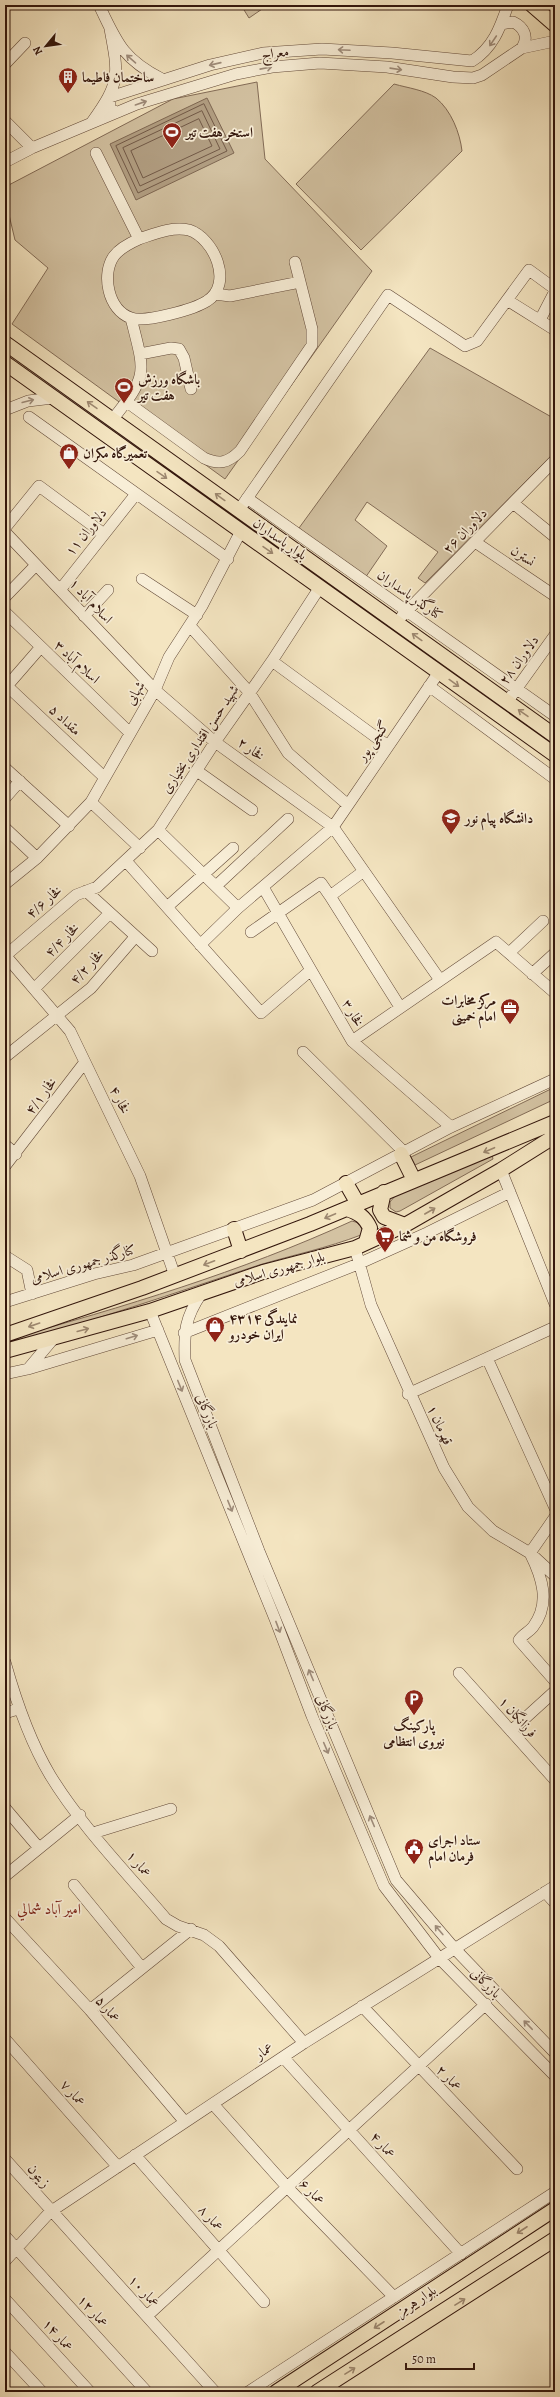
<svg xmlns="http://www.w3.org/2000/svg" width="560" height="2397" font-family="Alegreya,Amiri,serif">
  <rect width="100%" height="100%" fill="#f4e5c1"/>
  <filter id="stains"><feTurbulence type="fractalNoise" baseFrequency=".005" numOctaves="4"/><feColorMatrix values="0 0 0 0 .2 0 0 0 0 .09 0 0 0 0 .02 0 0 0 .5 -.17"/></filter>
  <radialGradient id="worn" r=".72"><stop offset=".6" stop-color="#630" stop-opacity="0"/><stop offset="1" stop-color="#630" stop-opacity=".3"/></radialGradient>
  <path fill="#d3c2a2" stroke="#836c57" d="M241 5H268L249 18Z
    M257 82 265 159 372 271 225 479 12 324 48 268 15 240 5 198V187L173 99Z
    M394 84C408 88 425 90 436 98 451 110 460 133 462 151L361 250 296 184Z
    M430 348 555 419V438L552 441 555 444V452L425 583 418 578 438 552 367 502 355 520 387 546 363 581 299 528Z
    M555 1087V1099L415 1165 411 1157Z
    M492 1155 493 1159 400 1211 396 1212 390 1208V1202L395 1196Z
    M352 1221 362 1224 364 1230 361 1235C327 1248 293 1255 259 1265 175 1293 91 1322 5 1345V1340C123 1307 241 1272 352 1221Z"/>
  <path fill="#b29f83" stroke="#7f6853" d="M207 98 234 153 136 200 110 144Z"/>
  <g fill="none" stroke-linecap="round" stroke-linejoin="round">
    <path stroke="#725a48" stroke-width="1" d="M204 104 227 151 138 193 116 146Z
      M202 111 220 149 140 186 123 148Z
      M199 119 212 146 143 178 131 151Z"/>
    <g stroke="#634a39" stroke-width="12">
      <path id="minor" d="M99 5C117 43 123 59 162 79
        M501 24 513 22C524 27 529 37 522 48
        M5 64 25 43
        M115 113 110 107V97L210 65 263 53 322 49 392 53 472 61C493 48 500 28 508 5
        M5 121 32 148
        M92 122C120 83 119 76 110 29
        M96 153 139 239C130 243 120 248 114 256 101 274 108 310 131 318 145 323 195 309 207 301 234 284 214 238 189 230 172 226 154 234 139 239
        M5 162 32 148 137 104 236 74 272 67 320 63 387 67 453 77 473 78 482 75 522 48 555 41
        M215 294 230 296 300 282
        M507 300 555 330
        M540 320 555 291
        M140 354 171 348 179 349 184 358 191 389
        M127 402 204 458C219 465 228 463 240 451L312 345V329L295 262
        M5 410 28 401 53 398
        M29 417 228 559
        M112 420C149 374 145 374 131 318
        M247 498 555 716
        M513 503 555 537
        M239 510 388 295 465 346 477 341 529 270 555 289
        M5 528 39 486 104 534
        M5 532 155 690 215 742 333 827 440 980
        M475 542 555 596
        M142 579 197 615
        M60 590 136 494
        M5 597 36 565
        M5 612 129 732
        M84 616 108 590
        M402 616 555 460
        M190 626 249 692 288 753 348 805
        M272 661 388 746
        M5 684 104 777
        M7 686 40 648
        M429 686 555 779
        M507 702 555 635
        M5 768 69 826
        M197 771 252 810
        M5 798 20 781
        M91 802 140 848
        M5 828 37 858
        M158 830 238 908
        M126 861 261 1013 311 970
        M364 871 330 896 400 1007
        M5 884 37 858 91 802 155 690 169 657 202 606 241 531
        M216 886 288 819
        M263 887 352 1041 451 1127
        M86 891 152 951
        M167 907 233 848
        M251 932 321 883 330 896
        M200 945 238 908 333 827 439 672
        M509 953 543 921
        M5 955 70 1031 140 1176 175 1276
        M5 956 76 895 97 887 158 830 215 742 272 661 320 587
        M532 974 555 953
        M35 988 110 913
        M352 1041 496 942 555 993
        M303 1052 404 1152
        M5 1057 91 988 135 937
        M5 1145 16 1154
        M5 1166 85 1062
        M501 1170 555 1304
        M355 1248 371 1305 444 1468 468 1507 493 1531 530 1553 555 1576
        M5 1256 27 1270 32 1294
        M201 1294C185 1318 184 1331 185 1360L259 1551 396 1880 454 1948 555 2053
        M5 1302 94 1274 133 1265 313 1200 451 1127 555 1079
        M150 1311 275 1619 312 1716 384 1886 439 1958 555 2076
        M184 1333 358 1264 427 1233 510 1192
        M487 1358 555 1508
        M28 1369 158 1330
        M5 1374 28 1369 54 1338
        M408 1394 555 1327
        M555 1517 530 1553C542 1577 551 1603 533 1627 529 1632 523 1634 519 1640L555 1681
        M5 1662C16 1701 29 1740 50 1775 81 1826 127 1873 166 1919L178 1926 204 1935 219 1946 304 2043
        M459 1673 555 1780
        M5 1713 18 1709
        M511 1731 555 1691
        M5 1808 39 1848
        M93 1833 171 1809
        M5 1876 80 1815
        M74 1885 142 1968
        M545 1892 555 1903
        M5 1918 90 2010 185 2122
        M362 2006 517 2169
        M90 2010 191 1929
        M5 2039 118 2167
        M283 2057 461 2254
        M213 2104 288 2188 394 2297
        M135 2155 264 2302
        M5 2159 215 2392
        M5 2236 147 2392
        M5 2261 50 2212 304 2043 555 1886
        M5 2299 90 2392
        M147 2316 486 2004
        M5 2352 42 2392
        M248 2392 555 2192"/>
    </g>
    <g stroke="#33160c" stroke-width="16">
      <path id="major" d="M532 5 555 25
        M5 343 555 736
        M5 363 555 755
        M401 1154 414 1180
        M346 1183 358 1204
        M384 1192 380 1210 384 1217 405 1225
        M347 1209C359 1213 365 1217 370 1228L366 1242
        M234 1229 241 1251
        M5 1335 142 1288 310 1224 555 1122
        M5 1351 150 1311 263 1272 355 1248 405 1225 501 1170 555 1136
        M276 2392 555 2209
        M317 2392 555 2239"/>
    </g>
    <use href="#minor" stroke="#f8eed7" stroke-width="11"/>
    <use href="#major" stroke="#f4e5c1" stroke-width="14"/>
  </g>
  <defs><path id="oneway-shaft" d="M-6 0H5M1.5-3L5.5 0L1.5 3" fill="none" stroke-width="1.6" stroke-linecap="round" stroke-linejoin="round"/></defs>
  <g stroke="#9f8d7c">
    <use href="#oneway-shaft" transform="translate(493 41) rotate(124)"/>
    <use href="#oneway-shaft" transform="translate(344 50) rotate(-177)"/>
    <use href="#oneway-shaft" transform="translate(131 59) rotate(-139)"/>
    <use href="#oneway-shaft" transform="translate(215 64) rotate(167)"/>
    <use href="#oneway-shaft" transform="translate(266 68) rotate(-11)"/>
    <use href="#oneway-shaft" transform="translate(396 69) rotate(8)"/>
    <use href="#oneway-shaft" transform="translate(141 103) rotate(-19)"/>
    <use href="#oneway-shaft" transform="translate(28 401) rotate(-14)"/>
    <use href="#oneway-shaft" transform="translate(132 1337) rotate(-17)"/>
    <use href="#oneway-shaft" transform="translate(180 1386) rotate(68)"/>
    <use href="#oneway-shaft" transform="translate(230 1506) rotate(68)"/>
    <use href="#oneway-shaft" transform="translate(278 1627) rotate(69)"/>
    <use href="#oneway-shaft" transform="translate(311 1675) rotate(-113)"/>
    <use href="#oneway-shaft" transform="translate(326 1748) rotate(67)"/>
    <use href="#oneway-shaft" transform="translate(372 1821) rotate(-113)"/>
    <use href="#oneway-shaft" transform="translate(439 1930) rotate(-130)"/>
    <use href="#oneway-shaft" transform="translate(528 2025) rotate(-134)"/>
  </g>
  <g stroke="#9d8870">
    <use href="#oneway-shaft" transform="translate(92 405) rotate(-145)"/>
    <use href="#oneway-shaft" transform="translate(162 475) rotate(35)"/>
    <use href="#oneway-shaft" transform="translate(220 497) rotate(-144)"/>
    <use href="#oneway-shaft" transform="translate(268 550) rotate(35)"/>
    <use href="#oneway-shaft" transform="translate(417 637) rotate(-144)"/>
    <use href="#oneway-shaft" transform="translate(454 683) rotate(36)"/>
    <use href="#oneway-shaft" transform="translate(523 713) rotate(-145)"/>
    <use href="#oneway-shaft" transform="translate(489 1150) rotate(157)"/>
    <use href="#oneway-shaft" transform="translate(430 1211) rotate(-30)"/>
    <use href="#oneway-shaft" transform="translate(330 1216) rotate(157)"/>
    <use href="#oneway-shaft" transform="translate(209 1263) rotate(159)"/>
    <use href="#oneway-shaft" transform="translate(34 1325) rotate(161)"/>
    <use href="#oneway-shaft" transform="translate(83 1330) rotate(-15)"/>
    <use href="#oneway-shaft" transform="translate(522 2230) rotate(147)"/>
    <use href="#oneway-shaft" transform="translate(460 2302) rotate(-32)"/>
    <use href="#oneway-shaft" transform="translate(379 2325) rotate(147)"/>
    <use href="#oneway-shaft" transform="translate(350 2371) rotate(-32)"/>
  </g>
  <defs>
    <g id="building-pin" transform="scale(1)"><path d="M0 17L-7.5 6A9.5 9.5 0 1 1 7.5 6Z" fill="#8f2418" stroke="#f8eed7"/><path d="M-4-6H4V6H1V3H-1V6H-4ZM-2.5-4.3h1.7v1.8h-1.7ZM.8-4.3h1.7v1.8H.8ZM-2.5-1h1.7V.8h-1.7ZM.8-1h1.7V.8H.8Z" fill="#fff"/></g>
    <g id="stadium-pin" transform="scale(1)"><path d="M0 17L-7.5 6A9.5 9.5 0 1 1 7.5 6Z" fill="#8f2418" stroke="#f8eed7"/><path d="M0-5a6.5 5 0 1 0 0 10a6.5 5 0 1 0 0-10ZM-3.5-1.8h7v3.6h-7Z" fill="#fff"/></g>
    <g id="shop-pin" transform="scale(1)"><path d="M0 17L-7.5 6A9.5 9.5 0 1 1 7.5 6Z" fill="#8f2418" stroke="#f8eed7"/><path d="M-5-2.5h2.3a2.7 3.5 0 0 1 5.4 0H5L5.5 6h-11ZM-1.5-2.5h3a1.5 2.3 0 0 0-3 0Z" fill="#fff"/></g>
    <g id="university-pin" transform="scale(1)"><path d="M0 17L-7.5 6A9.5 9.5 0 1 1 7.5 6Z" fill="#8f2418" stroke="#f8eed7"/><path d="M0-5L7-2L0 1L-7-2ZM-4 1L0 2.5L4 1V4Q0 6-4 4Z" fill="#fff"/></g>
    <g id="office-pin" transform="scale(1)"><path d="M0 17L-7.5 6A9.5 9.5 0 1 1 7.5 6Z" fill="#8f2418" stroke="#f8eed7"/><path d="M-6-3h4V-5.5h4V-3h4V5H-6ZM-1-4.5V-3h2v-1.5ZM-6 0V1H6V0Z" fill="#fff"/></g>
    <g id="supermarket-pin" transform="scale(1)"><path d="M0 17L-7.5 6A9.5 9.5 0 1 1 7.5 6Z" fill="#8f2418" stroke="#f8eed7"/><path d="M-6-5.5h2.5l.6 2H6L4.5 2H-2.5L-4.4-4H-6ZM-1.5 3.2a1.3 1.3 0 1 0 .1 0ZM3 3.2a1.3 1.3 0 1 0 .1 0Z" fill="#fff"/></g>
    <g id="parking-pin" transform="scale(1)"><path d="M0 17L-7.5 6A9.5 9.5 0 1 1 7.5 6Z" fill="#8f2418" stroke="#f8eed7"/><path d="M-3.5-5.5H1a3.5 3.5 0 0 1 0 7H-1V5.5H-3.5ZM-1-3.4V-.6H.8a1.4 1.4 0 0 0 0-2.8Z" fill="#fff"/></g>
    <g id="civic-pin" transform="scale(1)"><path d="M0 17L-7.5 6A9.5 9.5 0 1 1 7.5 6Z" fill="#8f2418" stroke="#f8eed7"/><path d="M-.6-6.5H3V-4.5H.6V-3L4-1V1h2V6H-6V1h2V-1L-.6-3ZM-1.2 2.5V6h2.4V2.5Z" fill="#fff"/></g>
  </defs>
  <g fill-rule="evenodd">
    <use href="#building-pin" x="68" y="77"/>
    <use href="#stadium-pin" x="172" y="132"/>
    <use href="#stadium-pin" x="124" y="387"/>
    <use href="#shop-pin" x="69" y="453"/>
    <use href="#university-pin" x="451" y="818"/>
    <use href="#office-pin" x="510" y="1008"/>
    <use href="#supermarket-pin" x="385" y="1236"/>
    <use href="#shop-pin" x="215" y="1326"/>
    <use href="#parking-pin" x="414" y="1699"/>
    <use href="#civic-pin" x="414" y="1848"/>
  </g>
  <g text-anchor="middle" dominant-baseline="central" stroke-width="3.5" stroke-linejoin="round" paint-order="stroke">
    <g font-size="14" fill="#33160c" stroke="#f8eed7">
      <text transform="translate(275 53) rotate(-7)">معراج</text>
      <text transform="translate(465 531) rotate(-46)">دلاوران ۲۶</text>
      <text transform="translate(86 532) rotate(-51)">دلاوران ۱۱</text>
      <text transform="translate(280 539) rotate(35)">بلوار پاسداران</text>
      <text transform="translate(523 556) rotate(34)">نسترن</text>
      <text transform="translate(410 595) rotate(35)">کنارگذر پاسداران</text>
      <text transform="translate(91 601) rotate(47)">اسلام آباد ۱</text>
      <text transform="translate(519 660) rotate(-54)">دلاوران ۲۸</text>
      <text transform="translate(77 662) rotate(43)">اسلام آباد ۳</text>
      <text transform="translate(135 693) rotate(-60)">شهابی</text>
      <text transform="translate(65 720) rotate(43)">مقداد ۵</text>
      <text transform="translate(200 739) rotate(-56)">شهید حسن اقتداری بختیاری</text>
      <text transform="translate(373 741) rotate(-55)">گنجی پور</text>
      <text transform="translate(251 749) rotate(36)">فخار ۲</text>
      <text transform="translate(44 902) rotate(-41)">فخار ۴/۶</text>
      <text transform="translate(62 940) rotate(-45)">فخار ۴/۴</text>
      <text transform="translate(87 967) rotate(-46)">فخار ۴/۲</text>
      <text transform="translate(353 1013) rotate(60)">فخار ۳</text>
      <text transform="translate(41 1096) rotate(-53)">فخار ۴/۱</text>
      <text transform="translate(120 1100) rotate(64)">فخار ۴</text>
      <text transform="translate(83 1264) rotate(-16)">کنارگذر جمهوری اسلامی</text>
      <text transform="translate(279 1269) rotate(-16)">بلوار جمهوری اسلامی</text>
      <text transform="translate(207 1411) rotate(68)">بازرگانی</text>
      <text transform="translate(440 1425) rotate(65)">قهرمان ۱</text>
      <text transform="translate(327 1712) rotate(68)">بازرگانی</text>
      <text transform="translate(518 1717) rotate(48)">فرزانگان ۱</text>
      <text transform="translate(139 1864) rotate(49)">عمار ۱</text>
      <text transform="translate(486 1983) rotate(45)">بازرگانی</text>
      <text transform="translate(108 2009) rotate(49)">عمار ۵</text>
      <text transform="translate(264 2051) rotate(-34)">عمار</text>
      <text transform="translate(449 2078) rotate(46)">عمار ۲</text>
      <text transform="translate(73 2093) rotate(48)">عمار ۷</text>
      <text transform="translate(383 2145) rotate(48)">عمار ۴</text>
      <text transform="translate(39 2176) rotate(49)">زیتون</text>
      <text transform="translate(312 2192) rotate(46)">عمار ۶</text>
      <text transform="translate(211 2218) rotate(48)">عمار ۸</text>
      <text transform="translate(144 2291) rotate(47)">عمار ۱۰</text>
      <text transform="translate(416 2301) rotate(-33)">بلوار هرمز</text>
      <text transform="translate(93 2311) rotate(48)">عمار ۱۲</text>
      <text transform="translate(58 2335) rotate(48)">عمار ۱۴</text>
    </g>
    <g font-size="14" font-weight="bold" fill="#33160c" stroke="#f8eed7" text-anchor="start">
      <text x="82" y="77">ساختمان فاطیما</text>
      <text x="186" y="132">استخر هفت تیر</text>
      <text x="138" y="379">باشگاه ورزش<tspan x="138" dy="16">هفت تیر</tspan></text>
      <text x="83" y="453">تعمیرگاه مکران</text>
      <text x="465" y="818">دانشگاه پیام نور</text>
      <text x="496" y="1000" text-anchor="end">مرکز مخابرات<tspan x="496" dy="16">امام خمینی</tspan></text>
      <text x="399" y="1236">فروشگاه من و شما</text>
      <text x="229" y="1318">نمایندگی ۴۳۱۴<tspan x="229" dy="16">ایران خودرو</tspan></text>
      <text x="414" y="1725" text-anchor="middle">پارکینگ<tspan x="414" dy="16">نیروی انتظامی</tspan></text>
      <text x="428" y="1840">ستاد اجرای<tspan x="428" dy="16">فرمان امام</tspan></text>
    </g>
    <g font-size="15" fill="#7a1f14" stroke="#f8eed7">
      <text x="49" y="1909">امیر آباد شمالي</text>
    </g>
  </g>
  <rect width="560" height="2397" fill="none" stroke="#f4e5c1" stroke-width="20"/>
  <rect x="6" y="6" width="548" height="2385" fill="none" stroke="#33160c" stroke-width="2"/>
  <rect x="10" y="10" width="540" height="2377" fill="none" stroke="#33160c"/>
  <g transform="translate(46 46) rotate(241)" stroke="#f8eed7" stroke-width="3" paint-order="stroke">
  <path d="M0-3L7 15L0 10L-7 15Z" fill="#33160c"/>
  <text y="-6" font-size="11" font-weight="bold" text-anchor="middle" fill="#33160c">N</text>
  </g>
  <path d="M406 2363v6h68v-6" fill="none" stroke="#33160c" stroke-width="2"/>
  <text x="412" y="2363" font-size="12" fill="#33160c" stroke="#f8eed7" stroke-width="3" paint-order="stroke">50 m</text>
  <rect width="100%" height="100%" filter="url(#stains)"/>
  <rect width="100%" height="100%" fill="url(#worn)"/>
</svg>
